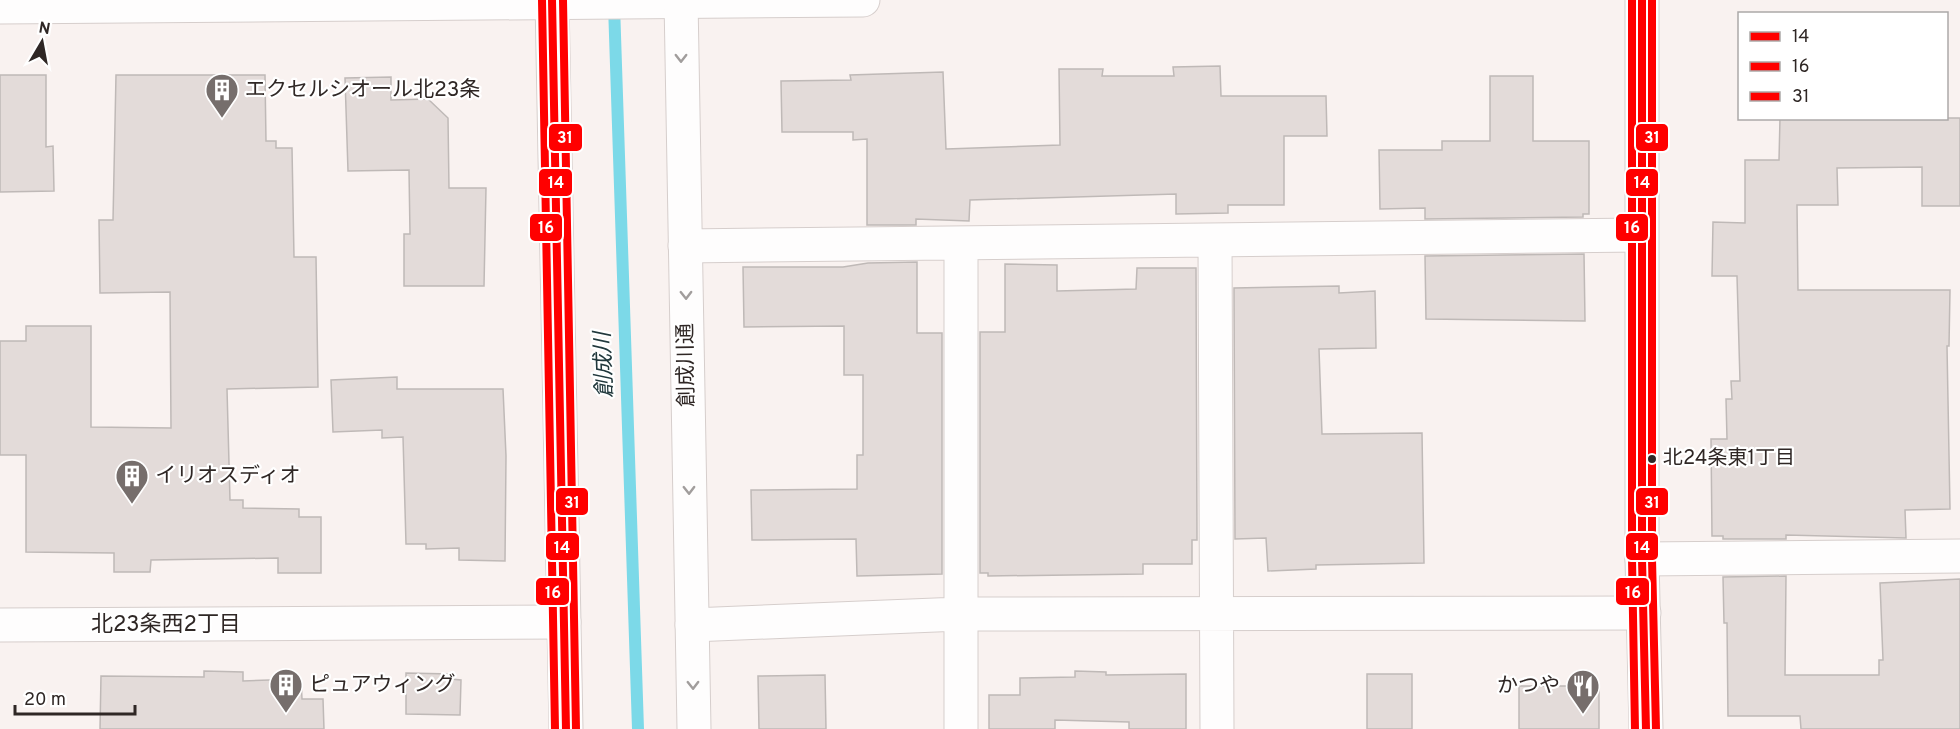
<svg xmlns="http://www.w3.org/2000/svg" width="1960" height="729" font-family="Overpass,'Noto Sans JP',sans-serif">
  <rect width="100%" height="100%" fill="#f9f2f0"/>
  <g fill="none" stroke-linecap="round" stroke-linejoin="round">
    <path stroke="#7cd9e8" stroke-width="12" d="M614 5 638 729"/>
  </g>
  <path fill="#e3dbd9" stroke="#bfb9b7" stroke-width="1.5" d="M1220 66 1221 96H1326L1327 136H1284V205H1228V213L1176 214V194L970 200 969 221 916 219V225H867V139L853 140V132H782L781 81 851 80 850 75 943 72 946 149 1060 145 1059 69H1103L1102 76H1174L1173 67Z
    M0 75H46V147L53 146 54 191 0 192Z
    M116 75H265L266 141H276V148H292L294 257H316L318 387 227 389 230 500H243V508L299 509V517H321V573H278V558L151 560 150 572H114V553L26 552V455H0V341H26V326H91V427L171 428 170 292 100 293 99 220H113Z
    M1490 76H1533V141H1589V214H1583V217L1425 219V208L1380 209 1379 150H1442V141H1490Z
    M391 77V100L428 99 448 118 449 188H486L484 286H404V234H410L409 170 348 171 345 78Z
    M1780 118H1960V206H1922V167L1837 168 1838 205H1797L1798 290H1950L1949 346H1947L1950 509 1905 510 1906 538 1786 535V539H1723V536H1712L1711 439H1727L1726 399H1732L1731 381H1740L1737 276H1712L1713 222 1745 223V160H1779Z
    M1584 254 1585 321 1426 319 1425 256Z
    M917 262V333H942V574L857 576 856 539 752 540 751 490 857 489V455H863V375H844V326L744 327 743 267H843L868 263Z
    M1005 264 1057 265V291L1136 289 1137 268H1196L1197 540H1192V564H1143V574L988 576V573H980V332H1005Z
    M1339 286V293L1375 291 1376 348 1319 349 1322 434 1422 433 1424 563 1316 565V569L1268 571 1266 538 1235 539 1234 288Z
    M397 377V389H503L506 456 505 561 459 560V548L426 549V544H406L403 437 382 438V430L333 432 331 380Z
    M1786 576 1785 675H1879V660H1883L1880 583 1960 579V729H1801L1800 716H1728L1727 623H1724L1723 577Z
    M204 671 243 672V681L301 679 302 699H323L324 729H100L101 676 204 677Z
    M1075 671 1106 672V675L1186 674V729H1129V722L1055 720V729H989V695H1020V678L1075 677Z
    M406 673 451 674V679L461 680 460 715 406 714Z
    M1367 674H1412V729H1367Z
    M825 675 826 729H759L758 676Z
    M1519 686H1599V729H1519Z"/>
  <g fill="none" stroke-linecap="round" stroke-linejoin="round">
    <g stroke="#d6cecc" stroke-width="35">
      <path id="street" d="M1215 241 1217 729
        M961 245V729
        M685 246 1641 235
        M1642 559 1960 556
        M0 625 564 622
        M692 625 960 614 1644 613"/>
    </g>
    <g stroke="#d6cecc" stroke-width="35">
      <path id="secondary" d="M1642 0V559L1646 729"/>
    </g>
    <g stroke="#d6cecc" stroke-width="35">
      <path id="primary" d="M0 7 863 0"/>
    </g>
    <g stroke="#d6cecc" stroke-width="35">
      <path id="highway" d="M552 0 566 729
        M681 0 694 729"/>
    </g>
    <use href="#street" stroke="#fefdfd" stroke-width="33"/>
    <use href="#secondary" stroke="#fefdfd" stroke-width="33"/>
    <use href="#primary" stroke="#fefdfd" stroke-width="33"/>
    <use href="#highway" stroke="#fefdfd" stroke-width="33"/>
    <g stroke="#fff" stroke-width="12">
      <path id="bus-1" d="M552 0 566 729
        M1642 0V559L1646 729"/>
    </g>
    <g stroke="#fff" stroke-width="12">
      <path id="bus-2" d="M542 0 555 729
        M1632 0V559L1635 729"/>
    </g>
    <g stroke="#fff" stroke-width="12">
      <path id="bus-3" d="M563 0 576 729
        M1652 0V559L1656 729"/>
    </g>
    <use href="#bus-1" stroke="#f00" stroke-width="8"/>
    <use href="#bus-2" stroke="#f00" stroke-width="8"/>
    <use href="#bus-3" stroke="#f00" stroke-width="8"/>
  </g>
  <defs><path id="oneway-chevron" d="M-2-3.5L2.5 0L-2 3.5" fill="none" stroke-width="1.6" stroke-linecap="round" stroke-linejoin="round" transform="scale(1.5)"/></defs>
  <g stroke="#a19d9c">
    <use href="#oneway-chevron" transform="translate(681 58) rotate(90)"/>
    <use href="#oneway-chevron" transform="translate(686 295) rotate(89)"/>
    <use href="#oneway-chevron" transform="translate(689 490) rotate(89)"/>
    <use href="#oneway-chevron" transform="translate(693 685) rotate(89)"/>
  </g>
  <defs>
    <g id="building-pin" transform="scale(1.725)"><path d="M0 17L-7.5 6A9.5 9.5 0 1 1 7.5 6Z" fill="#766e6c" stroke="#fff"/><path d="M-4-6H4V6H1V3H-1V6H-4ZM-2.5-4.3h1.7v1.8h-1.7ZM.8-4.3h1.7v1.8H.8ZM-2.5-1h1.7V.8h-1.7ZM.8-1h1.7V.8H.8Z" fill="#fff"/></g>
    <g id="restaurant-pin" transform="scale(1.725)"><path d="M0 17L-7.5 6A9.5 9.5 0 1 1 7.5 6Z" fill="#766e6c" stroke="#fff"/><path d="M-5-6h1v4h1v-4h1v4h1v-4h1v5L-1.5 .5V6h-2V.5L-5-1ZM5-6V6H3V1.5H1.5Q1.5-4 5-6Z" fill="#fff"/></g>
  </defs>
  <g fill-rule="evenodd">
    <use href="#building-pin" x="222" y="90"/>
    <use href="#building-pin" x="132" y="476"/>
    <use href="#building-pin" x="286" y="685"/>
    <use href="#restaurant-pin" x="1583" y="686"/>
  </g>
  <circle fill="#2f2725" stroke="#fff" stroke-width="2" cx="1652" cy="459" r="5"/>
  <g text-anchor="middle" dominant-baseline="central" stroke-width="4.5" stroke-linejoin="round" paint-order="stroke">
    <g font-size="20" fill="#2f2725" stroke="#fff" text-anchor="start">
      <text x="1663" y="459">北24条東1丁目</text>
    </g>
    <g font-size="21" fill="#2f2725" stroke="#fff" text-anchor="start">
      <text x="245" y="90">エクセルシオール北23条</text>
      <text x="155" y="476">イリオスディオ</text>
      <text x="309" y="685">ピュアウィング</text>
      <text x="1560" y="686" text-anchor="end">かつや</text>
    </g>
    <g font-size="21" fill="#2f2725" stroke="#fff">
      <text transform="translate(687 365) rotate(-91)">創成川通</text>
    </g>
    <g font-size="22" font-style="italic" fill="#21383c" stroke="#fff">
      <text transform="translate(605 365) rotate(-92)">創成川</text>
    </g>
    <g font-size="22" fill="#2f2725" stroke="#fff">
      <text x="166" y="625">北23条西2丁目</text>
    </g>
  </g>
  <g stroke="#fff" stroke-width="2">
    <rect x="548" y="123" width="35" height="29" rx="6" fill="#f00"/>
    <rect x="1635" y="123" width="34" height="29" rx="6" fill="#f00"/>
    <rect x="538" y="168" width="35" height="29" rx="6" fill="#f00"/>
    <rect x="1625" y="168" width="34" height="29" rx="6" fill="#f00"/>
    <rect x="529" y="213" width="34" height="29" rx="6" fill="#f00"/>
    <rect x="1615" y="213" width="34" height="29" rx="6" fill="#f00"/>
    <rect x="555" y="487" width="34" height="29" rx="6" fill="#f00"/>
    <rect x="1635" y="487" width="34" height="29" rx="6" fill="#f00"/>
    <rect x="545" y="532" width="35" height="29" rx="6" fill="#f00"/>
    <rect x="1625" y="532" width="34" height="29" rx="6" fill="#f00"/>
    <rect x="535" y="577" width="35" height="29" rx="6" fill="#f00"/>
    <rect x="1615" y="577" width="35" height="29" rx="6" fill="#f00"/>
  </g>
  <g font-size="16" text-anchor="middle" font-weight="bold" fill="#fff">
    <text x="565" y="143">31</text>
    <text x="1652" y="143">31</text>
    <text x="556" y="188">14</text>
    <text x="1642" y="188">14</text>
    <text x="546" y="233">16</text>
    <text x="1632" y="233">16</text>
    <text x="572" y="508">31</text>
    <text x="1652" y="508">31</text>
    <text x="562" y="553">14</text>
    <text x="1642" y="553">14</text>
    <text x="553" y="598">16</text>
    <text x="1633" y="598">16</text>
  </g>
  <rect x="1738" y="12" width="210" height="108" fill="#ffffff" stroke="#aca9a8" stroke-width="1.5"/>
  <rect x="1750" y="32" width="30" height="9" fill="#ff0000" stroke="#aca9a8" stroke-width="1.5"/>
  <text x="1792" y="42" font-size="18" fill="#2f2725">14</text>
  <rect x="1750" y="62" width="30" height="9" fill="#ff0000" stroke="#aca9a8" stroke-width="1.5"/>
  <text x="1792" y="72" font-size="18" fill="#2f2725">16</text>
  <rect x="1750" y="92" width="30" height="9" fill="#ff0000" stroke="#aca9a8" stroke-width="1.5"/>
  <text x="1792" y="102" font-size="18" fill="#2f2725">31</text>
  <g transform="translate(42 42) rotate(10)" stroke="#ffffff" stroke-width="4.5" paint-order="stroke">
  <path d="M0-4.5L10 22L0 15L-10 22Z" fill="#2f2725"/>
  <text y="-9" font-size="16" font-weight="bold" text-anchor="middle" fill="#2f2725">N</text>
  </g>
  <path d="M15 705v9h120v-9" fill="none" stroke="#2f2725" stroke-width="3"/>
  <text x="24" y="705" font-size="18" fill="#2f2725" stroke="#ffffff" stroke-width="4.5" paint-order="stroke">20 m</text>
</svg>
